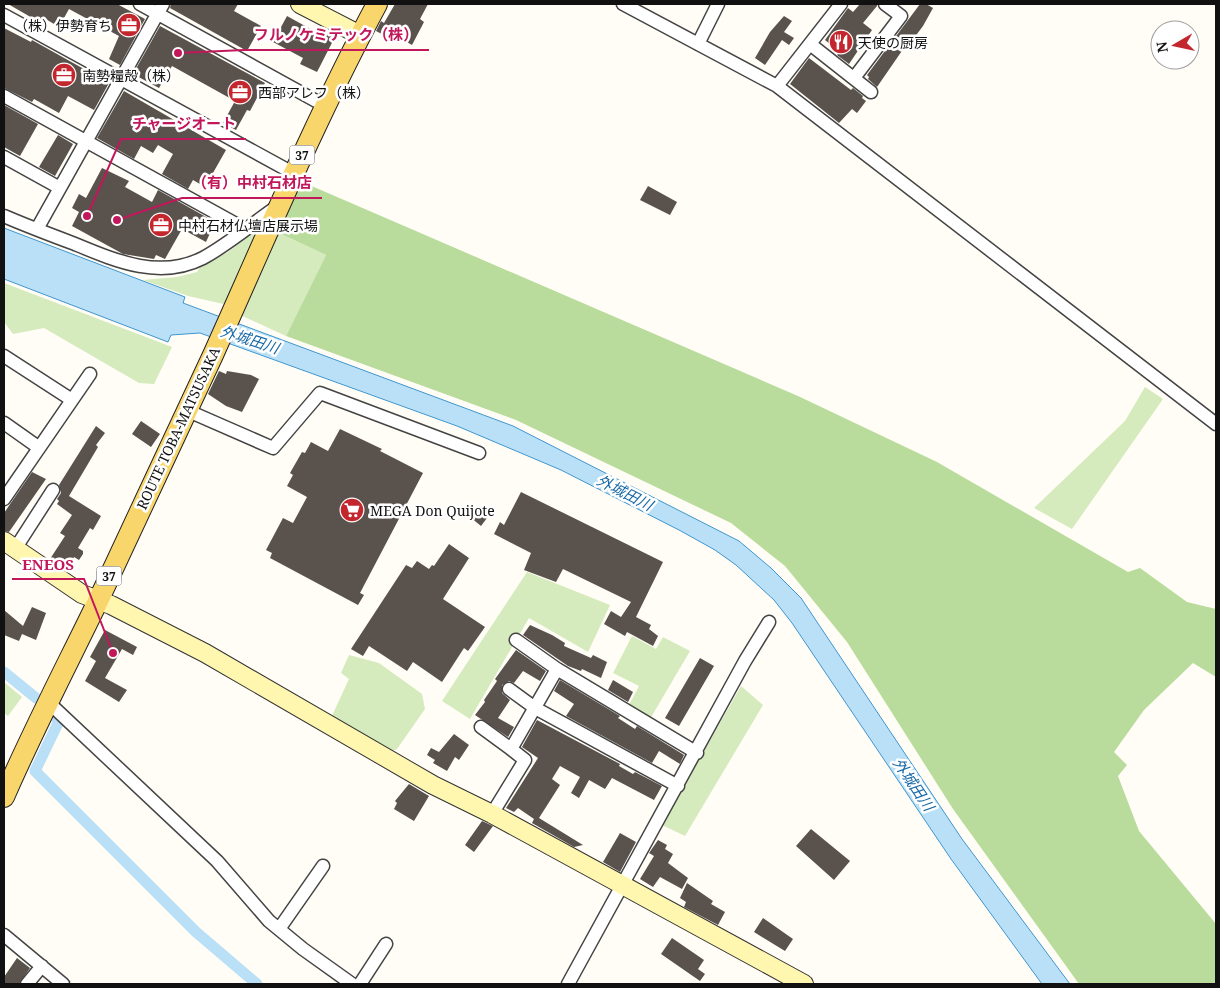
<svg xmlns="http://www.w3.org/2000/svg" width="1220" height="988" font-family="'Noto Serif','Noto Sans JP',serif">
  <rect width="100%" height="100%" fill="#fffdf5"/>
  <path fill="#d5ebbd" d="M268 217 228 305 188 296 143 280 177 277 197 272 200 267 228 252 251 234 248 230Z
    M277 232 326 255 286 336 238 314Z
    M4 283 172 347 154 384 139 383 44 328 13 334 4 322Z
    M1145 387 1163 399 1072 529 1034 508 1125 421Z
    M527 572 610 605 588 652 529 618 470 719 442 701Z
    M632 636 656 649 663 637 690 651 650 719 628 707 639 686 613 673Z
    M349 655 379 663 422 694 425 709 397 749 387 753 330 720 349 679 341 673Z
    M4 682 22 697 8 716 4 713Z
    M741 686 763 705 685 836 662 825Z"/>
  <path fill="#b9dc9c" d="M302 184H307L798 396 937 462 1128 572 1140 568 1187 602 1216 609V677L1193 663 1144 710 1114 752 1127 765 1118 776 1139 831 1216 924V984H1079L953 809 847 642 785 566 731 523 516 420 286 336 326 255 277 232 295 190Z"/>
  <path fill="#b9e0f7" stroke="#3f96cf" d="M4 228 185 297 183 303 513 426 739 541 771 568 801 598 962 839 1070 984H1042L951 859 792 623 774 600 736 565 715 550 679 530 561 470 457 426 200 333 171 335 168 342 4 279Z"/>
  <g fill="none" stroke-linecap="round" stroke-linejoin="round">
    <path stroke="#b9e0f7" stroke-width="11" d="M4 672 36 698
      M56 718 59 721 35 771 196 932 257 984"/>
  </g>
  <path fill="#5a524d" d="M8 4H117L145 19 120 65 109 59 119 36 69 9 59 27 44 18 41 23Z
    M171 4H238L234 11 261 26 247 51 170 8Z
    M395 4H428L420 19 424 22 412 45 398 37 395 41 376 31 381 21 384 23Z
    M860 4H877V6L863 23 872 30 849 64 837 55 840 52 825 40 848 8 853 12Z
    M920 4H926L933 8 923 26 908 46 906 45 877 87 868 79 869 77 867 75Z
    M287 16 316 32 319 27 336 35 317 72 300 64 303 58 273 42Z
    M784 16 792 21 784 32 794 38 789 45 782 40 765 65 755 58 770 32Z
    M160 26 265 83 250 111 247 110 236 130 223 123 235 101 172 66 159 88 133 74Z
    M4 28 31 42 32 40 109 83 94 110 68 96 59 113 34 99 32 102 4 88Z
    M809 58 851 90 853 88 863 96 862 98 866 101 857 113 852 109 839 123 790 84Z
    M124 91 226 150 205 187 193 180 188 189 162 174 173 154 158 145 153 153 141 146 134 159 97 138Z
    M4 105 38 124 20 156 4 147Z
    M58 135 73 144 55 176 39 167Z
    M102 168 129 181 125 187 152 202 158 190 215 222 206 242 182 229 165 259 156 255 154 259 123 254 72 226 79 212 72 208 79 194 86 198Z
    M648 186 677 202 670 215 640 200Z
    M219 371 226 374 227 371 251 375 259 379 242 412 226 406 208 394Z
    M141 421 160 434 151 447 132 434Z
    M96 426 105 433 96 445 98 447 69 496 101 516 93 530 90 528 78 548 83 551V554L79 560 74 557 67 571 50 559 65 536 60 533 72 515 57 504 59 501 57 499 61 493 59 485Z
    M340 429 382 449 380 451 423 473 360 593 364 595 358 605 270 558 272 553 266 550 283 518 293 523 307 497 287 486 293 475 290 473 302 452 305 453 311 442 328 451Z
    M32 472 46 479 9 532 4 531V513Z
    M521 492 663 562 636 617 651 625 649 629 658 636 653 646 627 632 625 636 604 624 611 611 621 617 631 602 563 569 556 582 524 570 531 553 494 534 500 522 504 525Z
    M478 506 490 514 481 526 470 517Z
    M449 544 469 558 443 599 485 627 468 651 464 648 442 682 413 662 407 671 369 646 363 656 351 649 406 565 412 568 417 561 429 569 432 565 434 566Z
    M32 607 46 613 36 640 22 634 19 641 4 635V610L23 626Z
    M530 625 552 635 565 643 564 646 591 658 593 655 607 662 601 678 582 669 581 671 568 666 523 635Z
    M105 630 137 647 133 655 122 649 105 678 127 690 119 702 85 681 96 661 90 657Z
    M516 650 546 671 540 681 523 671 514 683 509 681 502 685V693L510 700 498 718 514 727 508 737 475 715 485 702 484 700 497 681 495 679Z
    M700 658 714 666 679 726 665 718Z
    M560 680 620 716 618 718 635 729 637 726 684 755 680 764 659 751 652 763 566 716 574 704 554 691Z
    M613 680 633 692 628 702 608 690Z
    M537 720 620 764 619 766 633 774 635 772 662 786 654 800 612 778 605 789 589 780 579 798 571 793 580 777 560 766 552 779 560 785 539 818 583 845 574 847 532 823 534 819 518 808 514 812 506 808 538 758 522 747Z
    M454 734 469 745 459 760 455 757 447 771 433 763 435 760 427 755 431 748 439 752Z
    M409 784 429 796 414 821 394 809 397 803 395 801Z
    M482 821 493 826 474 852 465 845Z
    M811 829 850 861 834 880 796 846Z
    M620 833 636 842 620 872 603 862Z
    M658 840 667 845 665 849 673 854 668 863 688 878 682 889 660 877 653 887 640 879 654 856 649 853Z
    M687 883 713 901 711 904 725 912 718 925 684 907 686 902 680 898Z
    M763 918 793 939 785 951 754 932Z
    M672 938 704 960 698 969 705 974 700 981 661 954Z
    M17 958 30 968 19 984H4V977Z"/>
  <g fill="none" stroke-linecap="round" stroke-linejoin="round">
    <g stroke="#444" stroke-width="15">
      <path id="street" d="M140 4 327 107
        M623 4 777 86 1216 424
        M4 15 293 173
        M698 44 718 4
        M810 44 871 92
        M854 78 901 16 885 4
        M777 86 841 4
        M4 96 245 229
        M4 157 60 188
        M4 216C27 226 51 235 75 244 116 261 160 280 203 258 229 244 253 223 278 206
        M37 229 163 4
        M4 356 72 400
        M186 410 273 448 320 393 479 453
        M4 423 38 447
        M4 499 90 374
        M15 549 53 490
        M516 640 557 669
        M509 689 535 708 678 786
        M47 701 217 861 269 921 303 949 352 984
        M481 727 511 749
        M492 814 525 760 511 749 557 669 697 753
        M279 929 323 866
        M4 935 63 984
        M27 984 42 966
        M360 984 386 944
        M568 984 745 661 769 622"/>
    </g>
    <g stroke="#333" stroke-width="20">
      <path id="secondary" d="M300 4 360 35
        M4 541 82 594 111 605 205 653 433 785 492 814 804 984"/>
    </g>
    <g stroke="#222" stroke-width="22">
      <path id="primary" d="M4 797C33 730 67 665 99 599 137 518 175 436 213 355 266 237 316 118 377 4"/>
    </g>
    <use href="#street" stroke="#fff" stroke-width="12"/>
    <use href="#secondary" stroke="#fff6b0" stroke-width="18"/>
    <use href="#primary" stroke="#f9d66b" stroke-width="20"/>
  </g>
  <defs>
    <g id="office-disc" transform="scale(1.25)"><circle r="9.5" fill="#c4262e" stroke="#fff"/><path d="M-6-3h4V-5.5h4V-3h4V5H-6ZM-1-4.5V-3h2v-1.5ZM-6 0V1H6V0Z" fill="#fff"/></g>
    <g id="restaurant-disc" transform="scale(1.25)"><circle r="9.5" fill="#c4262e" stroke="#fff"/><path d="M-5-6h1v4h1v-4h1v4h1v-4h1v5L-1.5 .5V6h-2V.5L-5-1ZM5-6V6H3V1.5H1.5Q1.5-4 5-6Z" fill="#fff"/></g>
    <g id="supermarket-disc" transform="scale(1.25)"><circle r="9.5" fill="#c4262e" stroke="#fff"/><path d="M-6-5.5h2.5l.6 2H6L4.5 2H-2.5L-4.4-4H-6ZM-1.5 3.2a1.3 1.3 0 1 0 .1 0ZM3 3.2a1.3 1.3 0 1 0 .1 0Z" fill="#fff"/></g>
  </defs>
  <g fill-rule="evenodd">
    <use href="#office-disc" x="129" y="25"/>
    <use href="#restaurant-disc" x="841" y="42"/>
    <use href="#office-disc" x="64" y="75"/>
    <use href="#office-disc" x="240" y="92"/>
    <use href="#office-disc" x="161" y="225"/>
    <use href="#supermarket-disc" x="352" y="510"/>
  </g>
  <g text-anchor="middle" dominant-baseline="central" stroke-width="5" stroke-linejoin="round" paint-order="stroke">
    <g fill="#fff" stroke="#585858" stroke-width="1">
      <rect x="289.5" y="145.5" width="25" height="19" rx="4"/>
      <rect x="96.5" y="566.5" width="25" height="19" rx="4"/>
    </g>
    <g font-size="12" font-weight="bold" fill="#111">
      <text x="302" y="155">37</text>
      <text x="109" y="576">37</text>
    </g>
    <g font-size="14" fill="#111" stroke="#fff" text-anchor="start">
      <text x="112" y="25" text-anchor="end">（株）伊勢育ち</text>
      <text x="858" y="42">天使の厨房</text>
      <text x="82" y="75">南勢糧殻（株）</text>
      <text x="258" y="92">西部アレフ（株）</text>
      <text x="178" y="225">中村石材仏壇店展示場</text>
      <text x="370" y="510">MEGA Don Quijote</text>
    </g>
    <g font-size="14" fill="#111" stroke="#fff">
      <text transform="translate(178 428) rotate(-65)">ROUTE TOBA-MATSUSAKA</text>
    </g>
    <g font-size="15" font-style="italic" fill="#1768a6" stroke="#fff">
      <text transform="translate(250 339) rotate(18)">外城田川</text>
      <text transform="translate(625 492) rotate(27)">外城田川</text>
      <text transform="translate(914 784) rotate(56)">外城田川</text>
    </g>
  </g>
  <path fill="none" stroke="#c2185b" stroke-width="2" d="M178 53L244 50H429M87 216L121 139H246M117 220L182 198H322M113 653L84 579H12"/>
  <g fill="#c2185b" stroke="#fff" stroke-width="2">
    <circle cx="178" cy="53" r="5"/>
    <circle cx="87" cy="216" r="5"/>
    <circle cx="117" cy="220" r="5"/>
    <circle cx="113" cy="653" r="5"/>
  </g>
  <g font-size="15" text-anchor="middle" font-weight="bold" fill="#c2185b" stroke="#fff" stroke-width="5" stroke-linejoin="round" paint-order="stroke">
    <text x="336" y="40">フルノケミテック（株）</text>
    <text x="184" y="129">チャージオート</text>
    <text x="252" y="188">（有）中村石材店</text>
    <text x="48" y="570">ENEOS</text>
  </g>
  <rect width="1220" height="988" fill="none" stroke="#111111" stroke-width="10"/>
  <g transform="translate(1175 45) rotate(261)"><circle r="24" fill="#ffffff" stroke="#a0a0a0"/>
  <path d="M0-4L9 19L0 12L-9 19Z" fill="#c4262e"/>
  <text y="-8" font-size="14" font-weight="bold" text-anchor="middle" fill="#111111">N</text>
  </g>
</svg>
